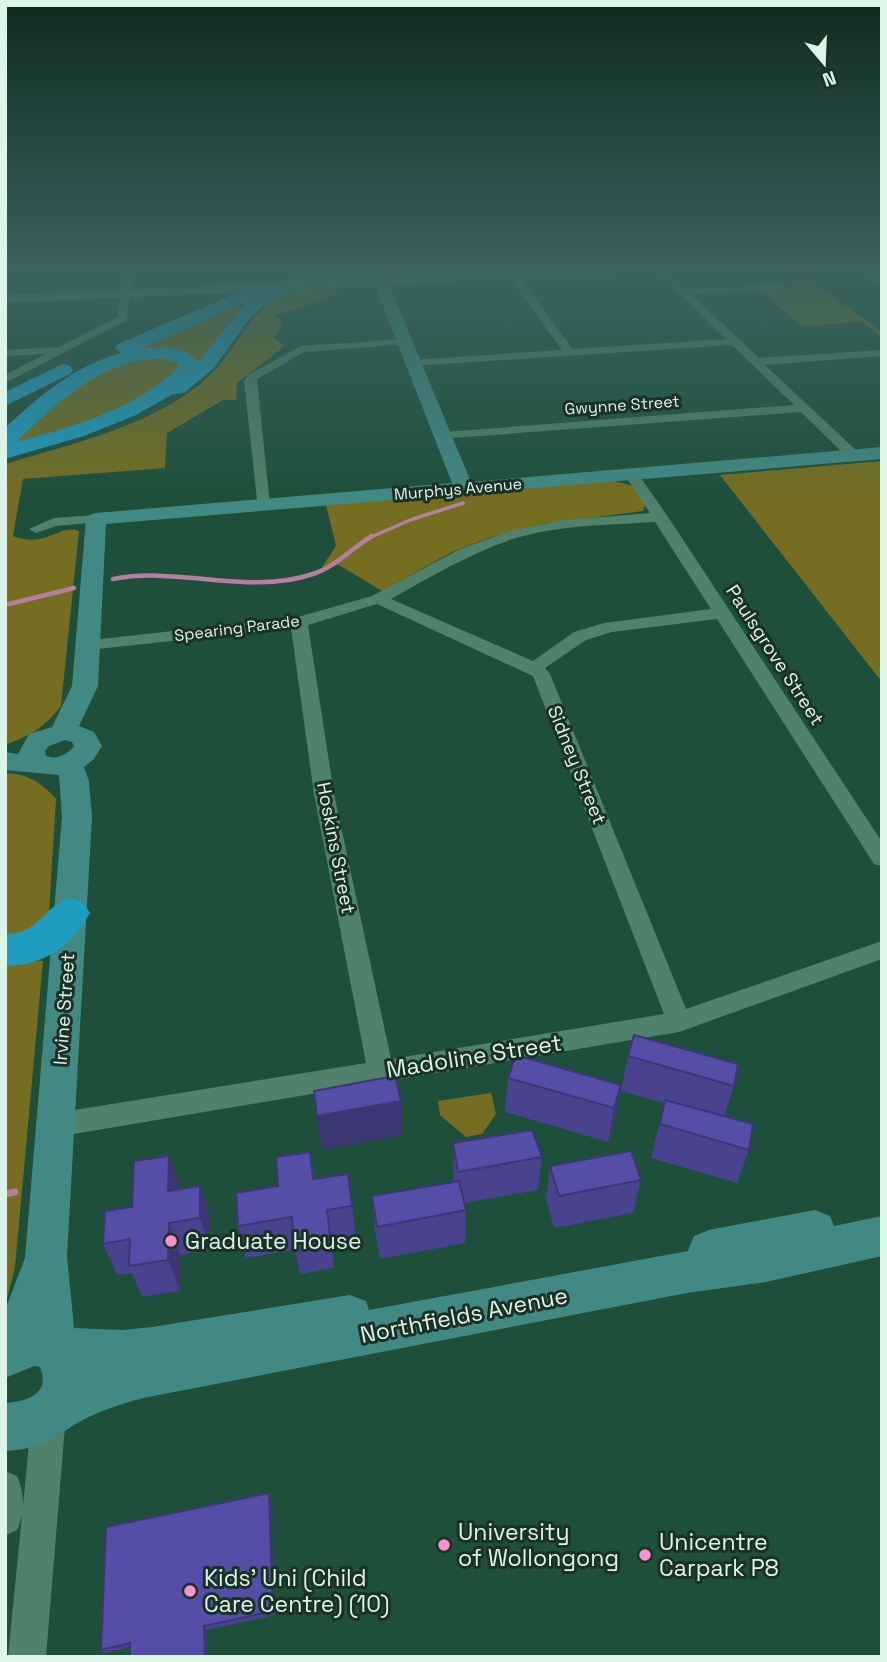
<svg xmlns="http://www.w3.org/2000/svg" width="887" height="1662" font-family="'Space Grotesk',sans-serif">
  <rect width="100%" height="100%" fill="#1e4f3b"/>
  <path fill="#756e21" d="M336 268H396L398 278 302 283Z
    M811 280 882 332V338L862 322 802 326 758 289H788L791 285 781 282Z
    M289 289H341L324 300 275 316 283 322 274 338 285 346 237 383 236 400H223L167 433 165 468 23 479 13 536C46 549 59 523 79 531L61 706C45 727 30 736 5 745V464C69 445 162 423 210 375 241 344 247 312 289 289Z
    M235 305 245 307 231 320 198 366 194 361 121 355Z
    M161 357 175 361 181 366 178 374 117 412 7 448 65 397 91 379 127 360Z
    M882 461V682L720 475Z
    M614 481 634 486 646 504 643 511 543 524 491 537 452 552 382 591 339 565 322 567 336 546 326 505Z
    M5 773C28 774 41 782 56 799L48 928 5 945Z
    M5 958 43 961 15 1267 5 1307Z
    M491 1093 496 1114 482 1134 466 1137 440 1115 438 1101Z"/>
  <g fill="none" stroke-linecap="round" stroke-linejoin="round">
    <path stroke="#b67ea3" stroke-width="3.5" d="M369 538 410 520 463 503"/>
    <path stroke="#b67ea3" stroke-width="4.5" d="M113 579C179 566 248 596 313 574 335 567 352 548 372 536
      M5 605 74 588"/>
    <path stroke="#b67ea3" stroke-width="7" d="M5 1194 15 1192"/>
    <path fill="#50816b" fill-rule="evenodd" d="M126 268H136L130 289 127 320 5 383V375L46 354 5 356V350L59 347 118 317 120 289Z
      M655 268H663L685 289 785 284V288L782 289 691 294 759 358 882 350V356L765 365 858 452V458H848L801 412 439 439 438 436 444 432 794 405 732 345 413 366 407 363 413 360 562 350 509 276 514 273 517 274 573 349 726 339 656 271Z
      M853 268H864L882 279V286Z
      M405 339 409 340V344L304 352 257 379 270 506 263 510 258 509 244 381 248 375 301 346Z
      M631 470 636 471 668 517 882 842V866L874 864 717 619 612 632 586 640 545 668 550 674 686 1009 882 941V959L679 1032 56 1137 46 1133 42 1125 46 1117 56 1113 366 1063 314 794 291 628 89 650 83 649 80 645 83 641 298 617 372 596 458 550 509 531 565 520 650 513 624 474ZM655 522 711 609 604 623 574 632 533 661 391 599C432 576 472 552 516 538 560 525 609 525 655 522ZM377 604 533 676 664 1014 391 1059 334 794 308 625Z
      M96 515 103 519 101 522 56 526 36 533 29 529 54 518Z
      M49 1397 61 1402 66 1414 46 1657H8L32 1414 37 1402Z
      M5 1471 17 1476C25 1494 25 1513 17 1530L5 1536Z"/>
    <path fill="#428984" fill-rule="evenodd" d="M598 268H682L675 272 389 285 471 482 882 447V459L106 524 98 686 79 726 94 732 102 746 94 759 84 767 89 781 92 817 67 1256 74 1328 123 1330 152 1327 350 1295 366 1301 369 1310 688 1251 694 1236 709 1230 815 1210 830 1216 834 1226 882 1216V1256L766 1282 687 1293 148 1397C125 1402 90 1414 71 1427 46 1443 36 1449 5 1451V1403C27 1402 51 1394 40 1367L34 1366 5 1378V1310L25 1258 62 817 59 775 5 770V752L18 754 29 734 52 727 72 686 86 519 89 515 96 513 452 483 375 286 5 303V295ZM65 740 72 742 74 746C67 755 57 760 46 756L45 751 49 746Z"/>
    <path fill="#209cc0" fill-rule="evenodd" d="M308 268H328L264 305 250 318 214 368 184 393 173 394 136 415 84 436 5 459V428C39 396 76 365 121 353L115 348 118 344 256 285 262 284 270 288ZM247 302 198 362C184 344 159 347 139 349ZM165 359 178 363 177 369C134 410 72 427 16 442 57 403 105 356 165 359Z
      M63 364 70 366 73 370 70 374 5 406V392Z
      M70 898 84 903 90 913C71 946 44 966 5 966V934C40 934 42 907 70 898Z"/>
  </g>
  <path fill="#49438f" d="M628 1056 734 1086 724 1116 749 1150 737 1183 651 1158 664 1103 621 1091Z
    M508 1078 621 1085 615 1119 608 1142 505 1112Z
    M453 1143 542 1157 538 1190 464 1203 466 1210 465 1243 380 1259 375 1229 372 1196 454 1182Z
    M310 1152 315 1179 348 1174 356 1238 332 1242 334 1268 300 1274 295 1250 246 1258 238 1226Z
    M169 1156 179 1189 200 1186 210 1219V1250L180 1255V1291L142 1297 132 1273 117 1275 103 1244 132 1207Z
    M550 1166 641 1180 633 1213 554 1228 546 1199Z
    M270 1498 275 1615 206 1630 207 1657H130V1647L105 1653 101 1650Z"/>
  <path fill="#3c3774" d="M621 1085 615 1119 608 1142 614 1108Z
    M401 1101 402 1135 322 1150 317 1116Z
    M169 1156 180 1189 168 1191Z
    M200 1186 210 1219V1250L200 1218Z
    M327 1210 332 1242 334 1268 330 1236Z
    M169 1223 180 1255V1291L168 1260Z
    M269 1493 270 1498 275 1615 273 1611Z
    M204 1626 206 1630 207 1657H205Z"/>
  <path fill="#554ea6" stroke="#3c3774" stroke-width="2" d="M634 1035 738 1064 734 1086 628 1056Z
    M516 1055 621 1085 614 1108 508 1078Z
    M395 1076 401 1101 317 1116 314 1091Z
    M665 1100 753 1124 749 1150 660 1124Z
    M532 1130 542 1157 458 1172 453 1143Z
    M631 1151 641 1180 559 1196 550 1166Z
    M310 1152 313 1179 348 1174 352 1206 327 1210 330 1236 294 1242 292 1217 238 1226 236 1193 278 1186 276 1157Z
    M169 1156 168 1191 200 1186V1218L169 1223 168 1260 129 1266 130 1239 103 1244 105 1211 132 1207 134 1161Z
    M459 1181 466 1210 377 1227 372 1196Z
    M269 1493 273 1611 204 1626 205 1657H130V1643L101 1650 106 1527Z"/>
  <linearGradient id="sky" x2="0" y2="1"><stop stop-color="#102b20"/><stop offset="0.54" stop-color="#3b6360"/><stop offset="1" stop-color="#3b6360" stop-opacity="0"/></linearGradient>
  <rect width="887" height="500" fill="url(#sky)"/>
  <g fill="#f790ce" stroke="#1b3026" stroke-width="2.5">
    <circle cx="171" cy="1241" r="7"/>
    <circle cx="444" cy="1545" r="7"/>
    <circle cx="645" cy="1555" r="7"/>
    <circle cx="190" cy="1591" r="7"/>
  </g>
  <g text-anchor="middle" dominant-baseline="central" stroke-width="6" stroke-linejoin="round" paint-order="stroke">
    <g font-size="16" fill="#dcf5e8" stroke="#1b3026">
      <text transform="translate(622 405) rotate(-4)">Gwynne Street</text>
      <text transform="translate(458 489) rotate(-5)">Murphys Avenue</text>
      <text transform="translate(237 628) rotate(-7)">Spearing Parade</text>
    </g>
    <g font-size="19" fill="#dcf5e8" stroke="#1b3026">
      <text transform="translate(775 655) rotate(57)">Paulsgrove Street</text>
      <text transform="translate(577 765) rotate(68)">Sidney Street</text>
      <text transform="translate(336 848) rotate(79)">Hoskins Street</text>
      <text transform="translate(64 1009) rotate(-86)">Irvine Street</text>
    </g>
    <g font-size="23" fill="#dcf5e8" stroke="#1b3026">
      <text transform="translate(474 1056) rotate(-9)">Madoline Street</text>
      <text transform="translate(464 1315) rotate(-11)">Northfields Avenue</text>
    </g>
    <g font-size="23" fill="#dcf5e8" stroke="#1b3026" text-anchor="start">
      <text x="185" y="1241">Graduate House</text>
      <text x="458" y="1532">University<tspan x="458" dy="26">of Wollongong</tspan></text>
      <text x="659" y="1542">Unicentre<tspan x="659" dy="26">Carpark P8</tspan></text>
      <text x="204" y="1578">Kids’ Uni (Child<tspan x="204" dy="26">Care Centre) (10)</tspan></text>
    </g>
  </g>
  <rect width="887" height="1662" fill="none" stroke="#dcf5e8" stroke-width="14"/>
  <g transform="translate(824 63) rotate(161)" stroke="#1b3026" stroke-width="5" paint-order="stroke">
  <path d="M0-5L12 26L0 18L-12 26Z" fill="#dcf5e8"/>
  <text y="-10" font-size="19" font-weight="bold" text-anchor="middle" fill="#dcf5e8">N</text>
  </g>
</svg>
